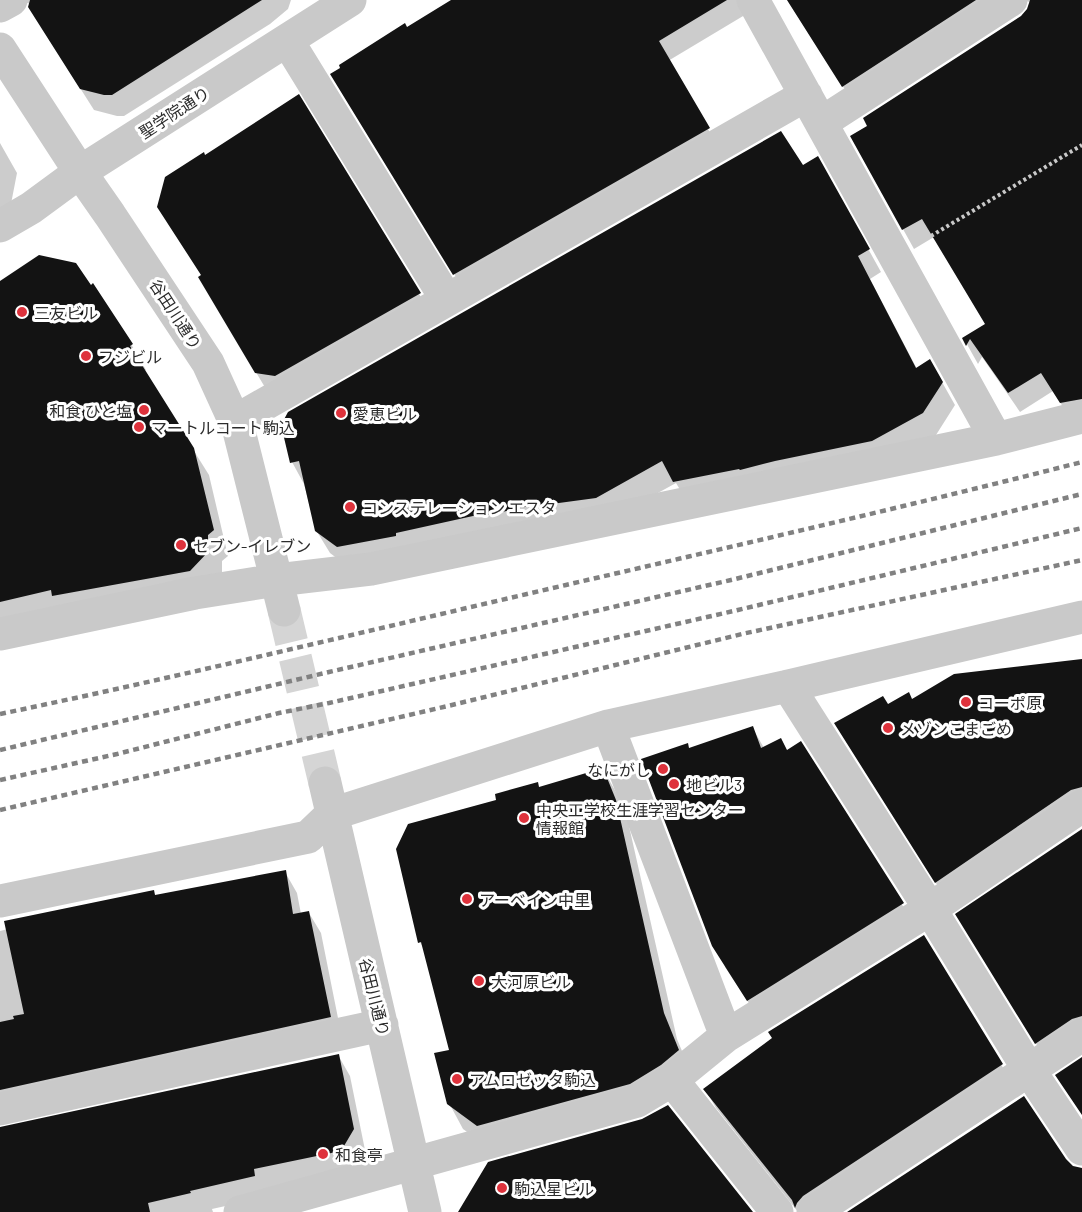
<svg xmlns="http://www.w3.org/2000/svg" width="1082" height="1212" font-family="Barlow,'Noto Sans JP',sans-serif">
  <rect width="100%" height="100%" fill="#fff"/>
  <path fill="#0003" d="M18 0H291L288 9 270 24 124 116H117L94 110 42 28 30 4Z
    M453 0H770L668 61 719 148 466 293 343 94 407 29Z
    M787 0H1082V410L1070 418 1053 391 1020 412 982 357 978 364 964 339 986 324 934 237 914 249 852 137 869 126 1023 16 1029 9 1030 2 1021 0 855 105Z
    M298 97 432 315 269 394 212 299 202 276 205 157Z
    M0 143 17 173 10 209 0 215Z
    M802 167 830 180 881 272 870 279 917 369 930 361 955 405 936 435 688 503 676 483 609 520 351 569 330 553 316 530 304 484 292 462Z
    M0 282 131 344 146 370 144 371 209 475 228 556 222 561V578L0 631Z
    M1082 661V811L948 902 848 744 888 706Z
    M752 727 764 748 787 751 801 743 914 924 760 1020 725 967 690 749Z
    M603 769 617 794 629 826 677 1039 692 1075 492 1150 463 1129 449 1103 451 1051 425 951 420 942 498 801 537 784 540 788Z
    M1082 830V1040L1048 1063 969 935Z
    M285 872 297 893 301 914 309 913 321 933 342 1038 0 1115V931L153 892 156 896Z
    M923 937 1013 1084 798 1212 716 1108 705 1089Z
    M338 1055 350 1076 365 1150 343 1188 297 1190 212 1209 213 1212H0V1129Z"/>
  <path fill="#131313" d="M30 0H262L112 95H104L80 89 28 7Z
    M451 0H727L659 41 710 128 453 275 330 74 340 68 339 65 405 23 407 27Z
    M787 0H976L842 87Z
    M1030 0H1082V399L1060 403 1041 373 1008 393 970 339 966 346 962 338 985 324 922 219 902 230 850 136 867 126 863 118 1021 16 1027 9Z
    M299 94 421 293 275 376 255 373 198 277 201 275 157 207 165 177 204 152 205 155Z
    M781 131 803 165 818 156 870 249 858 256 916 368 930 359 943 382 923 413 872 441 775 461 740 470 739 469 673 482 662 461 596 498 544 505 539 504 483 516 482 514 396 533V536L337 547 315 531 299 461 290 463 281 425 288 412Z
    M39 255 76 263 91 285 93 283 133 344 130 346 194 448 214 530 208 535V552L190 571 52 596 51 590 0 602V281Z
    M1082 659V787L1071 790 935 883 834 723 883 696 888 704 909 692 912 699 954 674Z
    M753 726 761 748 781 738 787 750 801 741 904 903 747 1001 712 946 641 759 688 743 689 748Z
    M603 768 616 800 664 1013 679 1050 661 1065 630 1084 477 1126 447 1104 434 1053 449 1050 421 942 418 943 396 849 408 824 496 800 495 794 538 782 539 787Z
    M1082 829V1016L1072 1019 1035 1044 955 914Z
    M286 870 293 914 309 911 331 1017 0 1090V1022L14 1019 13 1016 24 1014 4 921 154 890 155 895Z
    M924 935 1003 1064 803 1196 797 1203 795 1208 792 1200 703 1089 772 1038 768 1032Z
    M339 1054 354 1129 341 1151 254 1169 255 1176 190 1191 191 1193 148 1203 150 1212H0V1127Z
    M1082 1057V1115L1055 1075Z
    M1024 1096 1066 1159 1073 1166 1082 1168V1212H847Z
    M668 1105 753 1212H458L488 1162 642 1119Z"/>
  <g fill="none" stroke-linecap="round" stroke-linejoin="round">
    <path stroke="#d5d5d5" stroke-width="33" stroke-dasharray="33 16" stroke-linecap="butt" d="M284 610 325 783"/>
    <path stroke="#c9c9c9" stroke-width="4" stroke-dasharray="3 3" stroke-linecap="butt" d="M931 236 1082 145"/>
    <path stroke="#c9c9c9" stroke-width="33" d="M753 0 996 439
      M0 6 11 0
      M287 40 447 300
      M0 49 80 172 110 215 208 363 239 431 284 610
      M821 123 1011 0
      M0 226 31 208 80 172 350 0
      M235 421 806 95
      M0 634 195 593 277 580 371 569 996 439 1082 417
      M788 686 930 909 1029 1070 1082 1149
      M608 726 726 1036
      M325 783 425 1212
      M0 901 308 837 332 814 608 726 788 686 1082 617
      M672 1080 726 1036 930 909 1082 806
      M0 1109 382 1025
      M240 1212 637 1101 672 1080 777 1212
      M813 1212 1082 1035"/>
    <path stroke="#818181" stroke-width="4.5" stroke-dasharray="6 4.5" stroke-linecap="butt" d="M0 714C168 679 334 639 501 600 695 555 889 511 1082 462
      M0 750 329 672 731 580 1082 494
      M0 780 117 754 279 713 329 703 738 610 1082 528
      M0 810 452 705 742 634 1082 560"/>
  </g>
  <g fill="#de323c" stroke="#fff" stroke-width="2">
    <circle cx="22" cy="312" r="6"/>
    <circle cx="86" cy="356" r="6"/>
    <circle cx="144" cy="410" r="6"/>
    <circle cx="341" cy="413" r="6"/>
    <circle cx="139" cy="427" r="6"/>
    <circle cx="350" cy="507" r="6"/>
    <circle cx="181" cy="545" r="6"/>
    <circle cx="966" cy="702" r="6"/>
    <circle cx="888" cy="728" r="6"/>
    <circle cx="663" cy="769" r="6"/>
    <circle cx="674" cy="784" r="6"/>
    <circle cx="524" cy="818" r="6"/>
    <circle cx="467" cy="899" r="6"/>
    <circle cx="479" cy="981" r="6"/>
    <circle cx="457" cy="1079" r="6"/>
    <circle cx="323" cy="1154" r="6"/>
    <circle cx="502" cy="1188" r="6"/>
  </g>
  <g text-anchor="middle" dominant-baseline="central" stroke-width="6" stroke-linejoin="round" paint-order="stroke">
    <g font-size="16" fill="#2c2c2c" stroke="#fff">
      <text transform="translate(174 112) rotate(-33)">聖学院通り</text>
      <text transform="translate(176 314) rotate(57)">谷田川通り</text>
      <text transform="translate(375 997) rotate(76)">谷田川通り</text>
    </g>
    <g font-size="16" fill="#2c2c2c" stroke="#fff" text-anchor="start">
      <text x="34" y="312">三友ビル</text>
      <text x="98" y="356">フジビル</text>
      <text x="132" y="410" text-anchor="end">和食 ひと塩</text>
      <text x="353" y="413">愛恵ビル</text>
      <text x="151" y="427">マートルコート駒込</text>
      <text x="362" y="507">コンステレーション エスタ</text>
      <text x="193" y="545">セブン-イレブン</text>
      <text x="978" y="702">コーポ原</text>
      <text x="900" y="728">メゾンこまごめ</text>
      <text x="651" y="769" text-anchor="end">なにがし</text>
      <text x="686" y="784">地ビル3</text>
      <text x="536" y="809">中央工学校生涯学習センター<tspan x="536" dy="18">情報館</tspan></text>
      <text x="479" y="899">アーベイン中里</text>
      <text x="491" y="981">大河原ビル</text>
      <text x="469" y="1079">アムロゼッタ駒込</text>
      <text x="335" y="1154">和食亭</text>
      <text x="514" y="1188">駒込星ビル</text>
    </g>
  </g>
</svg>
